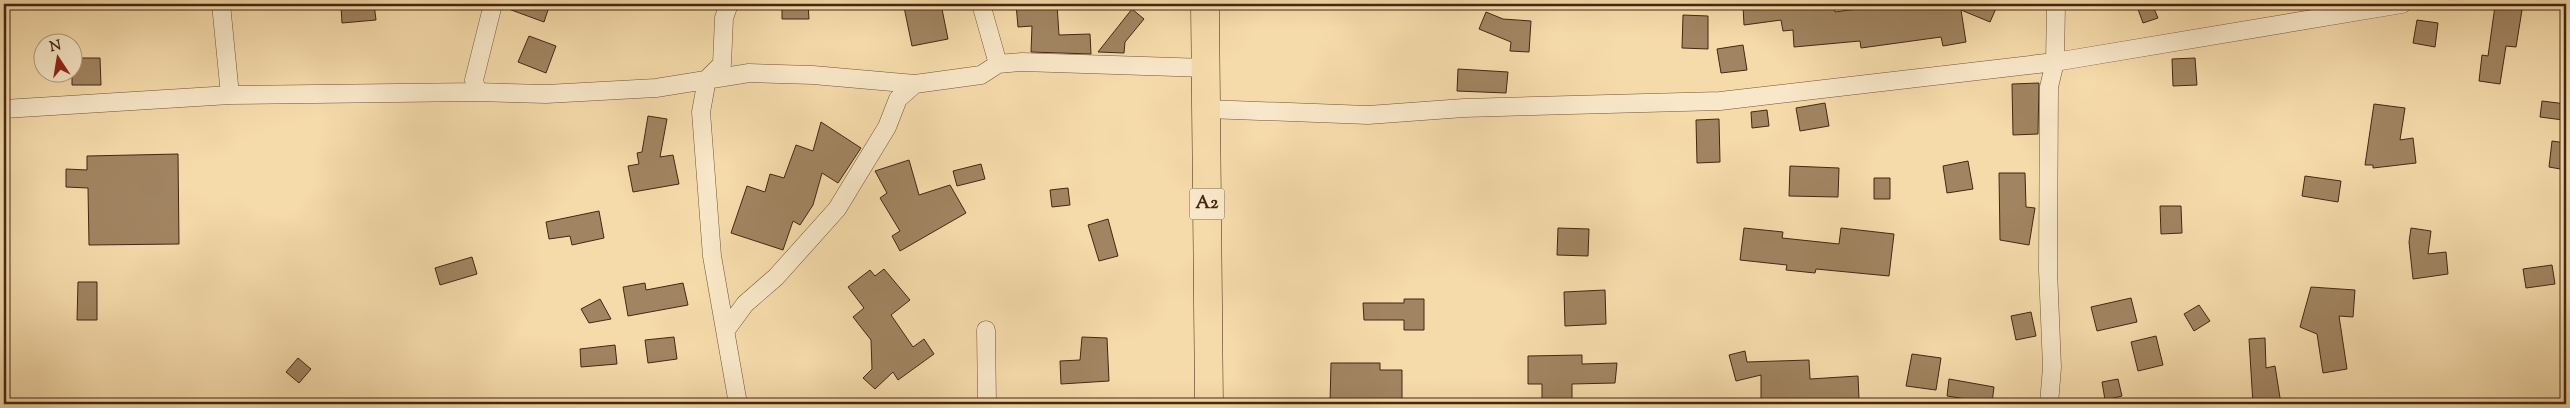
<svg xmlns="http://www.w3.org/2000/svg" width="2570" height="408" font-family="'Sorts Mill Goudy',serif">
  <rect width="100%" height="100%" fill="#f5daaa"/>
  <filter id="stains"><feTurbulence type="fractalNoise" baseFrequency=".004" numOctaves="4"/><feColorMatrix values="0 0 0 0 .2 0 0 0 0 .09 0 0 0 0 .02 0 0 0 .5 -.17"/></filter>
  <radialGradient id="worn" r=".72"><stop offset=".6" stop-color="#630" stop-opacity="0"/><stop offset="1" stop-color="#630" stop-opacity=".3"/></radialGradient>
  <path fill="#a18461" stroke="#452712" d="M374 4 376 20 342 23 341 6Z
    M503 4H550L544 22 503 7Z
    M782 4H808L809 19H782Z
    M922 4H941L948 39 912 46 904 7Z
    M1016 4H1057L1059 35 1090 34 1091 54 1031 52 1032 26 1018 27Z
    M1783 4H1834L1835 12 1893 4H1998L1990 22 1961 10 1966 42 1943 46 1941 37 1861 48 1860 41 1794 47 1793 30 1783 31 1781 20 1744 25 1743 6Z
    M2152 4 2158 18 2143 23 2138 9Z
    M2495 6 2522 10 2516 47 2506 46 2500 84 2479 81 2482 55 2488 56Z
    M1132 9 1144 19 1125 42 1124 53 1098 52Z
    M1486 12 1503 19 1531 21 1529 52 1510 51 1511 42 1479 29Z
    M1683 15 1708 16V49L1682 48Z
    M2417 20 2438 23 2435 47 2413 43Z
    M529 36 556 46 546 73 518 62Z
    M1743 45 1747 70 1721 73 1717 49Z
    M72 58H100L101 85H72Z
    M2195 58 2197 85 2173 86 2172 59Z
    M1458 69 1508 72 1506 93 1457 91Z
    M2039 83 2038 134 2013 135 2012 84Z
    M2542 101 2566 104 2563 120 2540 117Z
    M1825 103 1829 126 1800 131 1796 108Z
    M2374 104 2405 108 2400 140 2413 138 2416 163 2373 168V165H2365Z
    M1767 110 1769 126 1752 128 1751 112Z
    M648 116 667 119 660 157 673 155 679 184 633 192 628 166 639 164 637 153 642 152Z
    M1719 119 1720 162 1697 163 1696 120Z
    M821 122 861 148 838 183 822 173 813 205 800 225 793 221 783 250 731 233 747 186 765 192 770 174 784 178 796 145 813 151Z
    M2552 141 2566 143V170L2549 167Z
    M178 154 179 244 89 245 88 188 66 187V169L87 170V156Z
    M909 160 919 195 950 185 966 213 900 251 892 236 900 231 880 198 887 193 875 171Z
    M1968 161 1973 189 1947 193 1943 166Z
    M981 164 985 179 957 186 953 171Z
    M1790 166 1839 168 1838 197 1789 196Z
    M1999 173H2025L2026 207 2035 208 2029 245 2000 240Z
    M2305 176 2341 181 2338 202 2302 196Z
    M1874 178H1890V199H1874Z
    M1068 188 1070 205 1052 207 1050 190Z
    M2160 206H2181L2182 233 2161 234Z
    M599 211 604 238 572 245 570 236 549 239 546 222Z
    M1108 219 1118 256 1099 261 1088 225Z
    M1558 228 1589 229 1588 256 1557 255Z
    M1744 228 1783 232 1782 238 1839 244 1841 228 1894 234 1889 276 1816 269 1815 273 1786 270 1787 265 1740 260Z
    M2411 228 2431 231 2428 254 2446 252 2448 274 2413 279 2409 242Z
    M472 257 477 274 440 285 435 268Z
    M2552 265 2555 284 2526 288 2523 269Z
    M884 269 910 300 891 315 913 347 924 339 934 354 898 380 893 372 875 389 863 378 872 369 871 340 853 317 864 308 848 287 870 270 875 276Z
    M78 282H97V320H77Z
    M645 283 646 290 683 283 688 305 628 316 623 287Z
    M2311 287 2355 290 2353 317 2339 316 2347 369 2323 373 2317 334 2300 327Z
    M1605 290 1606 324 1565 326 1564 292Z
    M2131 298 2137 322 2097 331 2091 307Z
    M600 299 611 319 589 323 581 309Z
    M1404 299H1424V330H1404V320H1364L1363 303H1404Z
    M2199 305 2210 321 2194 331 2184 314Z
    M2031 312 2036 336 2016 340 2011 316Z
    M2156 336 2163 365 2138 371 2131 342Z
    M674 337 677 359 648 363 645 340Z
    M1082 337 1107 338 1109 381 1061 384 1060 361 1080 360Z
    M2265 338 2266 368 2275 366 2281 404H2253L2249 339Z
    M615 345 617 364 581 367 580 349Z
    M1745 351 1747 362 1809 360 1810 379 1858 376 1859 399 1810 401V404H1761V375L1736 381 1729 355Z
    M1912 354 1941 358 1936 390 1906 386Z
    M1582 355V364L1617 363 1615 383 1572 384V404H1542V384H1528V356Z
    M298 358 311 369 299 383 286 372Z
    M1331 363H1380V370H1402V404H1330Z
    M1949 379 1994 387 1992 403 1947 396Z
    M2118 379 2122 396 2105 400 2102 382Z"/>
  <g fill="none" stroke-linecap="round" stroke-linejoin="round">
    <g stroke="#715438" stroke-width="19">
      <path id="minor" d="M221 4 230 95
        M493 4 474 80 477 92 546 94 656 88 749 73 813 75 915 84
        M729 4 724 18 722 64 707 79 701 112 712 256 738 404
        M981 4 998 64
        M4 109 230 95 477 92
        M1207 109 1368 115 1464 108 1720 101 2055 62 2402 4
        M726 330 745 304 776 277 837 209 887 127 898 99 915 84 981 75 998 64 1022 62 1206 68
        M986 330 987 404
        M2049 404 2052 367 2048 270 2049 87 2055 62 2056 4"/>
    </g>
    <g stroke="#452712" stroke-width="29">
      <path id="trunk" d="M1205 4 1209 404"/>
    </g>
    <use href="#minor" stroke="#f8e7c8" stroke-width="18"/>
    <use href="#trunk" stroke="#f5daaa" stroke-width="28"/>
  </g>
  <g text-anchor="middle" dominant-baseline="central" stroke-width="5" stroke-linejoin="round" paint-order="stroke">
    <rect fill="#f8e7c8" stroke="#7b6149" stroke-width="1" x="1189.5" y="188.5" width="35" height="31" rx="4"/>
    <g font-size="18" font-weight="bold" fill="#452712">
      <text x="1207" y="204">A2</text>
    </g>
  </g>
  <rect width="2570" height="408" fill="none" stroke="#f5daaa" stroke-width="20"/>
  <rect x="5" y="5" width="2560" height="398" fill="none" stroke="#452712" stroke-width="2.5"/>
  <rect x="10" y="10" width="2550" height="388" fill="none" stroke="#452712"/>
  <g transform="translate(58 58) rotate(348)"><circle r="24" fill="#f8e7c8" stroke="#b09a7f"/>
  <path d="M0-4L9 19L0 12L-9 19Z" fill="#8f2418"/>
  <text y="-8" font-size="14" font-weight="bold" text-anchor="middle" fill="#452712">N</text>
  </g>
  <rect width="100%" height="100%" filter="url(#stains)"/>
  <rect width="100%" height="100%" fill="url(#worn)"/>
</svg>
